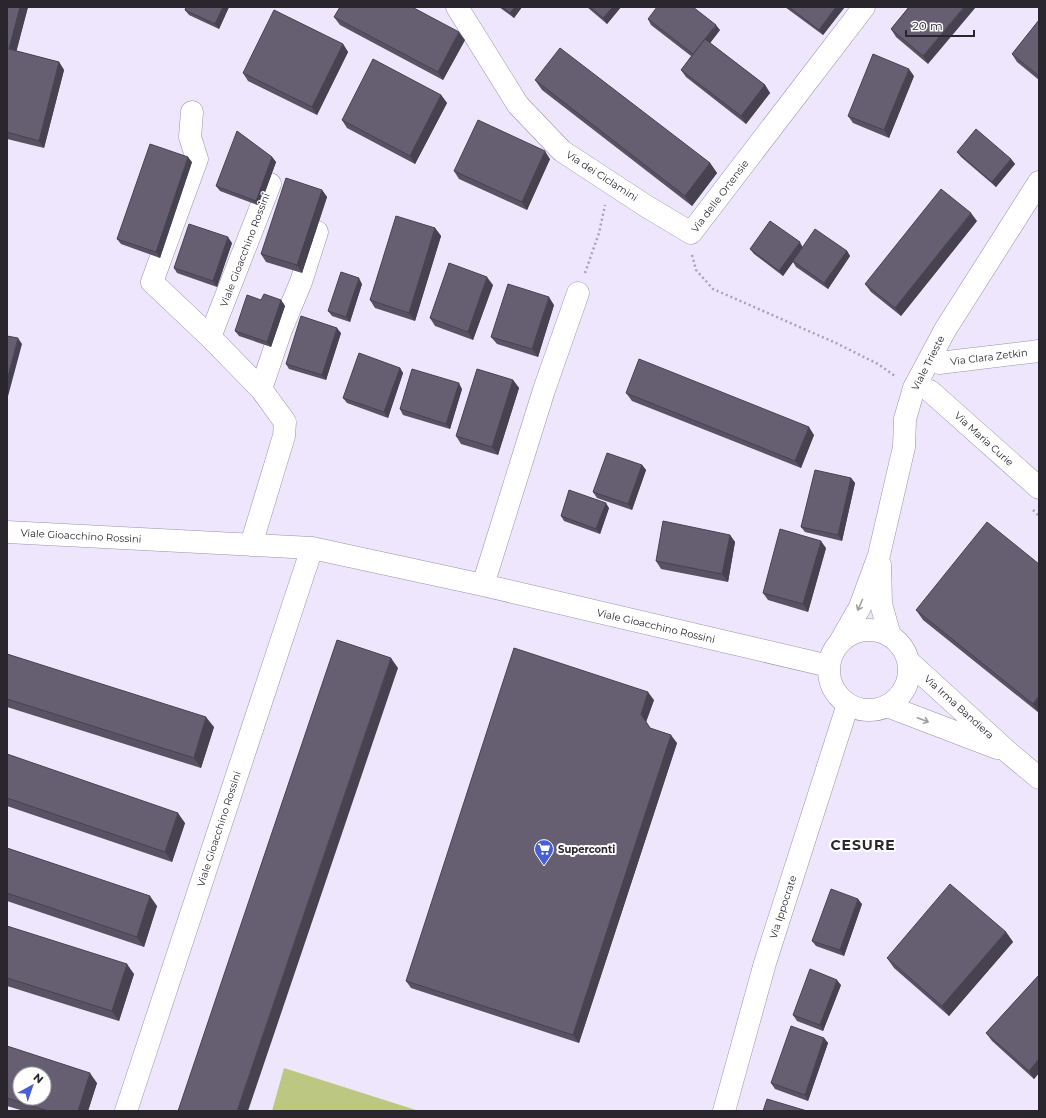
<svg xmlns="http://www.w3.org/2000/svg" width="1046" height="1118" font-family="Montserrat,sans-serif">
  <rect width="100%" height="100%" fill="#eee6fd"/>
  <path fill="#bcc881" d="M284 1068 419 1111H272Z"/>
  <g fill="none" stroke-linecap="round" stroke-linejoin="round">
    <g stroke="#9992a6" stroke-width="23">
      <path id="minor" d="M457 7 518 105 562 151 646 206 691 233 864 7
        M192 112 190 137 197 159 152 282 210 337 261 389 285 422 284 436 251 545
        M210 337 270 184
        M939 363 1039 351
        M261 389 281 330 301 282 317 232
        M930 391 1039 488
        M7 532 312 548 483 585 829 666
        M880 565 881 604 890 636
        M483 585 544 390 578 293
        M829 670a40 40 0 1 1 80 0a40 40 0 1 1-80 0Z
        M840 642 860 607 879 555 904 447 905 419 914 388 945 330 1039 182
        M908 661 1009 753 1039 778
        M887 706 997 748
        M126 1111 312 548
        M724 1111 765 963 848 704"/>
    </g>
    <path stroke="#a8a2b4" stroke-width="2.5" stroke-dasharray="2 3" stroke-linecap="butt" d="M692 255 696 270 713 289 836 343 878 364 895 376
      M585 273 599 233 605 205
      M1033 510 1039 516"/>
    <use href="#minor" stroke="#fff" stroke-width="22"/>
  </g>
  <path fill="#585262" d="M7 7H28L16 51 59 62 64 70 44 148 7 139Z
    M186 7H229L219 29 189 15 185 10Z
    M499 7H522L514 18Z
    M587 7H621L607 24Z
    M785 7H843L844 8 823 35Z
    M909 7 928 64 896 37 891 29Z
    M334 17 465 40 443 80 340 25Z
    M648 19 720 30 710 43 765 85 770 93 746 124 686 77 681 70 691 56 651 25Z
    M1039 20V80L1017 62 1012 54Z
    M343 44 348 52 317 115 248 81 243 73Z
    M914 76 889 138 853 123 848 116Z
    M535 80 710 163 717 173 692 206 542 90Z
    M441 95 447 103 415 164 347 128 342 120Z
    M957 152 1011 159 1015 164 996 187 961 157Z
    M272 157 276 162 260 206 220 191 216 186Z
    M550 159 527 210 459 179 454 171Z
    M192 162 160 258 121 244 117 239Z
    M322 190 327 197 302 273 266 262 261 254Z
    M977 221 901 316 871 292 865 284Z
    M435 228 441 236 415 321 375 308 370 300Z
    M232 243 217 287 177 273 174 268Z
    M803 247 847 251 850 256 828 289 796 267 793 262 783 276 754 254 750 249Z
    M362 284 350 322 332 316 328 311Z
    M493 285 473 340 435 326 430 318Z
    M261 300H281L285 306 271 347 239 336 235 331Z
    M554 305 538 357 497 344 491 337Z
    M341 333 326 380 289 369 286 364Z
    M400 368 403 373 388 418 347 403 343 398Z
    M513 380 519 388 498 455 461 444 456 436Z
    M462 389 450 429 403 415 400 409Z
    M626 393 814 435 801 468 632 401Z
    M642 465 646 470 632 510 597 498 593 492Z
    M851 478 855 483 842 541 805 532 801 527Z
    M609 508 600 534 564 521 561 516Z
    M730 535 735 542 728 582 661 569 656 561Z
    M826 548 808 612 768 600 763 593Z
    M1039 564V713L923 620 916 610Z
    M7 654 214 727 201 768 7 707Z
    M654 700 646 722 651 729 677 743 579 1043 411 988 406 981Z
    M7 754 185 823 172 862 7 806Z
    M7 848 157 906 144 947 7 901Z
    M862 904 844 956 816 946 812 941Z
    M7 926 134 974 119 1021 7 986Z
    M1006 932 1013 942 949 1016 894 968 887 958Z
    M1039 975V1073L1034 1079 992 1041 986 1033Z
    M841 985 823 1031 797 1021 793 1015Z
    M824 1038 828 1043 808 1101 775 1089 771 1083Z
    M7 1046 97 1083 88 1111H24L7 1106Z"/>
  <path fill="#474250" d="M20 7H28L15 57 9 49Z
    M223 7H229L219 29 215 24Z
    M515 7H522L514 18 510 13Z
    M613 7H621L607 24 603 18Z
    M836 7H843L844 8 823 35 819 30Z
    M964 7H976L928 64 923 56Z
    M716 25 720 30 697 60 693 55Z
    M459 32 465 40 443 80 438 72Z
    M343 44 348 52 317 115 312 107Z
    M59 62 64 70 44 148 39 141Z
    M909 69 914 76 889 138 884 130Z
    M765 85 770 93 746 124 741 116Z
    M441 95 447 103 415 164 410 156Z
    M545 151 550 159 527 210 522 202Z
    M188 157 192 162 160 258 156 252Z
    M272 157 276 162 260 206 256 201Z
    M1011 159 1015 164 996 187 992 182Z
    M710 163 717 173 692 206 685 196Z
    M322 190 327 197 302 273 297 265Z
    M971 213 977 221 901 316 895 308Z
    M435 228 441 236 415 321 409 313Z
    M228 237 232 243 217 287 213 281Z
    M800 242 803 248 783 276 779 271Z
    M847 251 850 256 828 289 824 283Z
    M487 277 493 285 473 340 468 332Z
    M359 278 362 284 350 322 346 317Z
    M549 297 554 305 538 357 532 349Z
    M281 300 285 306 271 347 267 342Z
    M337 328 341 333 326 380 322 375Z
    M18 338 22 344 7 400V380Z
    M400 368 403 373 388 418 384 412Z
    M513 380 519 388 498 455 492 447Z
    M459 383 462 389 450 429 446 424Z
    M809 427 814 435 801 468 795 461Z
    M642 465 646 470 632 510 628 504Z
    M851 478 855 483 842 541 838 535Z
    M606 503 609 508 600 534 596 529Z
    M730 535 735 542 728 582 722 574Z
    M821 541 826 548 808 612 803 604Z
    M391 658 398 668 248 1111H237Z
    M648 692 654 700 646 722 641 714Z
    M1039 696V713L1033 704Z
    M206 717 214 727 201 768 194 758Z
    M671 735 677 743 579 1043 573 1035Z
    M178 813 185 823 172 862 165 852Z
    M150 896 157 906 144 947 137 937Z
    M858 899 862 904 844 956 840 950Z
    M1006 932 1013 942 949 1016 942 1006Z
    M127 964 134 974 119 1021 112 1011Z
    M837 980 841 985 823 1031 820 1025Z
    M824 1038 828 1043 808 1101 805 1095Z
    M1039 1059V1073L1034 1079 1029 1071Z
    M90 1073 97 1083 88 1111H78Z"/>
  <path fill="#665f72" stroke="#474250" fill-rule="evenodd" d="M7 7H20L9 49 59 62 39 141 7 132Z
    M186 7H223L215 24 185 10Z
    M340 7H412L459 32 438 72 334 17Z
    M502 7H515L510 13Z
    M590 7H613L603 18Z
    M657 7H693L716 25 693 54 648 19Z
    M789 7H836L819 30Z
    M909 7H964L923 56 891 29Z
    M274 10 343 44 312 107 243 73Z
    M1039 20V76L1012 54Z
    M705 39 765 85 741 116 681 70Z
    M560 48 710 163 685 196 535 80Z
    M873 54 909 69 884 130 848 116Z
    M373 59 441 95 410 156 342 120Z
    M478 120 545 151 522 202 454 171Z
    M976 129 1011 159 992 182 957 152Z
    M237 131 272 157 256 201 216 186Z
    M150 144 188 157 156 252 117 239Z
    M286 178 322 190 297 265 261 254Z
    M941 189 971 213 895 308 865 284Z
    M396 216 435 228 409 313 370 300Z
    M770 221 800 242 779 271 750 249Z
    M189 224 228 237 213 281 174 268Z
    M815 229 847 251 824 283 793 261Z
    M449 263 487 277 468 332 430 318Z
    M341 272 359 278 346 317 328 311Z
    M508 284 549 297 532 349 491 337Z
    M264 294 281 300 267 342 235 331 247 295 261 300Z
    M301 316 337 328 322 375 286 364Z
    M7 336 18 338 7 380Z
    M359 353 400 368 384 412 343 398Z
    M639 359 809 427 795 461 626 393Z
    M412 369 459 383 446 424 400 409Z
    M477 369 513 380 492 447 456 436Z
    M607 453 642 465 628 504 593 492Z
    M815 470 851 478 838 535 801 527Z
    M569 490 606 503 596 529 561 516Z
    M663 521 730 535 722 574 656 561Z
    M987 522 1039 564V696L1033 704 916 610Z
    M780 529 821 541 803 604 763 593Z
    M337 640 391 658 237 1111H178Z
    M514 648 648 692 641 714 650 728 671 735 573 1035 406 981Z
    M7 654 206 717 194 758 7 699Z
    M7 754 178 813 165 852 7 798Z
    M7 848 150 896 137 937 7 893Z
    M950 884 1006 932 942 1006 887 958Z
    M831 889 858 899 840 950 812 941Z
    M7 926 127 964 112 1011 7 978Z
    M810 969 837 980 820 1025 793 1015Z
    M1039 975V1059L1029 1071 986 1033Z
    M791 1026 824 1038 805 1095 771 1083Z
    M7 1046 90 1073 78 1111H48L7 1098ZM20 1074H44V1098H20Z
    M767 1099 807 1111H763Z"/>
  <defs><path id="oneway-shaft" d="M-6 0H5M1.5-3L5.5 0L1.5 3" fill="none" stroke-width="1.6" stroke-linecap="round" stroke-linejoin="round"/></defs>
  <g stroke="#9f9da1">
    <use href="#oneway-shaft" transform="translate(860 605) rotate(114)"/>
    <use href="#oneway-shaft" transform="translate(923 720) rotate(21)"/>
  </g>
  <defs>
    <g id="supermarket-pin" transform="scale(1)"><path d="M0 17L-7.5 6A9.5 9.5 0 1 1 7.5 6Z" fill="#485fd3" stroke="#fff"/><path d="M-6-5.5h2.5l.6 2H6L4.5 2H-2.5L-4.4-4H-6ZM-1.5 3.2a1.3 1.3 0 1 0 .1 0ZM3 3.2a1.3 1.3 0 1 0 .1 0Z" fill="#fff"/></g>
  </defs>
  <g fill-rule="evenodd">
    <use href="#supermarket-pin" x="544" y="849"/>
  </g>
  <g text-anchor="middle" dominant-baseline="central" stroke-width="4" stroke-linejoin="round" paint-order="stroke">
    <g font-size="10" fill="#29262e" stroke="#fff">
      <text transform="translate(602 176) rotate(33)">Via dei Ciclamini</text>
      <text transform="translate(720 196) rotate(-53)">Via delle Ortensie</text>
      <text transform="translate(245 250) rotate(-69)">Viale Gioacchino Rossini</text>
      <text transform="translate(989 357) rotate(-7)">Via Clara Zetkin</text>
      <text transform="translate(928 363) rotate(-63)">Viale Trieste</text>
      <text transform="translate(984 439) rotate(42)">Via Maria Curie</text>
      <text transform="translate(81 536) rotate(3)">Viale Gioacchino Rossini</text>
      <text transform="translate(656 626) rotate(13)">Viale Gioacchino Rossini</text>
      <text transform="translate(959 707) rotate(42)">Via Irma Bandiera</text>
      <text transform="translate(219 829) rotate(-72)">Viale Gioacchino Rossini</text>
      <text transform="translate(783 907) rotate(-72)">Via Ippocrate</text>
    </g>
    <g font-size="10" font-weight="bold" fill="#29262e" stroke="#fff" text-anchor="start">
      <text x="558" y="849">Superconti</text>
    </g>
    <g font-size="14" font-weight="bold" letter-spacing="1" fill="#29262e" stroke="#fff">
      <text x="863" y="845">CESURE</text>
    </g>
  </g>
  <rect width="1046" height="1118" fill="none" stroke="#29262e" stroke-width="16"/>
  <g transform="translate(32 1086) rotate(40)"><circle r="19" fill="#ffffff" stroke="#a9a8ab"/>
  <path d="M0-3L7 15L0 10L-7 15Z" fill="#485fd3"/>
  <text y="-6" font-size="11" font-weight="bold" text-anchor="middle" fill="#29262e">N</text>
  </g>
  <path d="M906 30v6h68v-6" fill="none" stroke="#29262e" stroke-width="2"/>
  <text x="912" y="30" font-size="12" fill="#29262e" stroke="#ffffff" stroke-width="3" paint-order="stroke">20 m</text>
</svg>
